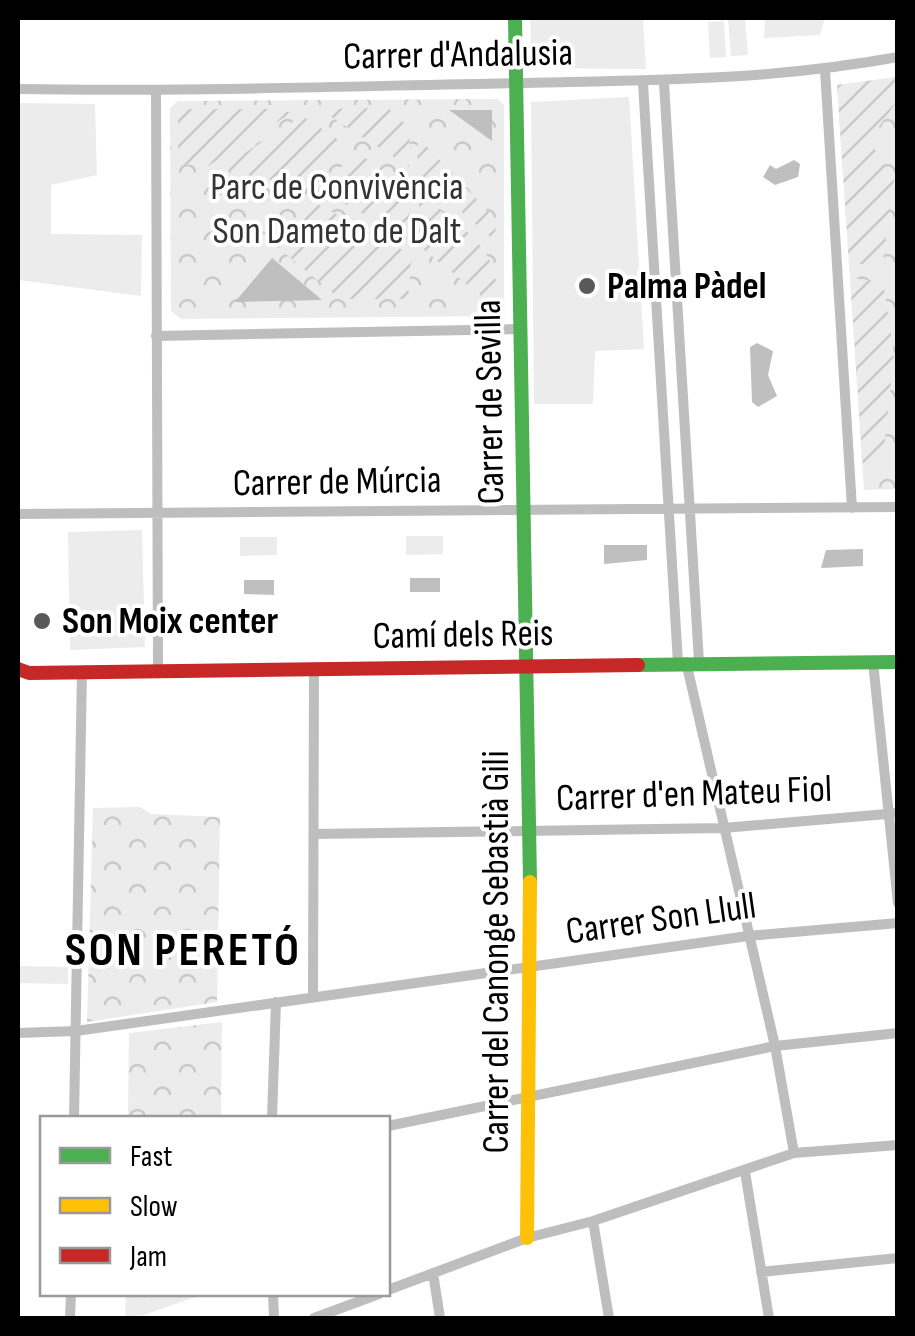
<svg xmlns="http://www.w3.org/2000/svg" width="915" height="1336" font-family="'Sofia Sans Condensed',sans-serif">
  <defs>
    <pattern id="park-crowns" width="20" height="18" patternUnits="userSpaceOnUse" patternTransform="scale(2.5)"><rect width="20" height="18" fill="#ececec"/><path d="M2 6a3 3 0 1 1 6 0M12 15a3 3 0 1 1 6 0" fill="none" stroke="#c9c9c9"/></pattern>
    <pattern id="garden-furrows" width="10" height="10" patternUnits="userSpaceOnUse" patternTransform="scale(2.5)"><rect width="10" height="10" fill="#ececec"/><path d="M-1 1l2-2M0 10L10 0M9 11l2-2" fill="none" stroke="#c9c9c9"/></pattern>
  </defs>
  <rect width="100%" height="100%" fill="#fff"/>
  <path fill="#ececec" d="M530 18H643L646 69 532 68Z
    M745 18 748 55 731 56 728 19Z
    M765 18H825L820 35 764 38Z
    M724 21 726 57 710 58 708 22Z
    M629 97 644 349 595 351 593 404H534L531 102Z
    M18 103 95 104 97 175 51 185V234L142 235 141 296 18 280Z
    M142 530 145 647 70 650 68 532Z
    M406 536H443V554L406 555Z
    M240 537H277V555L240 556Z
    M18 966 68 967V984L18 983Z"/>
  <path fill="url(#park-crowns)" d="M897 77V489L864 490 837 85Z
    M498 99 504 105V307L498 316 181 319 171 311 170 108 178 101Z
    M140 807 152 814 220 817 217 1002 87 1022 93 808Z
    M222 1022 221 1118H128L129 1033Z
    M126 1294H204L135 1318H125Z"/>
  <path fill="url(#garden-furrows)" d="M897 77V101L871 138 880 164 895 174 882 267 849 262 837 85Z
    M388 108 410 128 409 167 319 109Z
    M185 109H280L291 113 208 166 178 164V115Z
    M302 116 348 146 313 189 220 169Z
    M418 137 496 220 495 241 417 173Z
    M355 151 409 188 410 239 321 191Z
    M419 195C456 224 495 241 497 292L489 302 419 246Z
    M312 201 401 249 411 262 408 299H340L275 245Z
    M850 278 883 282 894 354 882 467H863Z"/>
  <path fill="#bfbfbf" d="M449 110H492V141Z
    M794 160 800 164 798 177 775 185 763 177 770 165 776 169Z
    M272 258 322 300 235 302Z
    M757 343 773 351 768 375 777 396 758 407 752 402 750 347Z
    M604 545H647V560L604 564Z
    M863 549V566L821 568 826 550Z
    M410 578H440V592H410Z
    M244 580H274V595L244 594Z"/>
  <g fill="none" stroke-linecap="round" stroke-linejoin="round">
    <path stroke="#bebebe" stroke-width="10" d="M825 70 852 508
      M643 83 678 663
      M664 83 699 662
      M18 89C185 92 352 86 519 83 651 80 766 81 898 57
      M156 91 158 670
      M156 336 521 329
      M18 514 898 507
      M686 662 775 1046 794 1153
      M873 662 898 903
      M314 834 723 828 898 813
      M313 996 314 672
      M18 1033 76 1031 748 936 898 923
      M74 1118 82 671
      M272 1118 276 1002
      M388 1126 775 1046 898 1033
      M745 1172 769 1318
      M593 1221 609 1318
      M761 1272 898 1258
      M433 1273 440 1318
      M388 1290 527 1238 593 1221 794 1153 898 1145
      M273 1294 274 1318
      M70 1318 71 1294
      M314 1318 379 1294"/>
    <path stroke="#4caf50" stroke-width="14" d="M515 18 530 882
      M638 665 898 662"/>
    <path stroke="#ffc107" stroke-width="14" d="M527 1238 530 882"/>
    <path stroke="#c62828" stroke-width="14" d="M18 669 29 673 638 665"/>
  </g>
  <g fill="#595959" stroke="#fff" stroke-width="4">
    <circle cx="587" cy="286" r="10"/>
    <circle cx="42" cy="621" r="10"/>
  </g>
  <g text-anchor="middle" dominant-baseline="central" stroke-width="8" stroke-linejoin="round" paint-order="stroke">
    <g font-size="38" fill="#000" stroke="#fff">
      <text transform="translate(458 55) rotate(-1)">Carrer d'Andalusia</text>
      <text transform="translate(490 402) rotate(-91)">Carrer de Sevilla</text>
      <text transform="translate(337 482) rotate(-1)">Carrer de Múrcia</text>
      <text transform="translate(463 635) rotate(-1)">Camí dels Reis</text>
      <text transform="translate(694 794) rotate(-2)">Carrer d'en Mateu Fiol</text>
      <text transform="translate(661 919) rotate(-8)">Carrer Son Llull</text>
      <text transform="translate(496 952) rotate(-90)">Carrer del Canonge Sebastià Gili</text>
    </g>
    <g font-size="38" fill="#333" stroke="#fff">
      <text x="337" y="187">Parc de Convivència<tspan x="337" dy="44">Son Dameto de Dalt</tspan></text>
    </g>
    <g font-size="38" font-weight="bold" fill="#000" stroke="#fff" text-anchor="start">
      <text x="607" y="286">Palma Pàdel</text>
      <text x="62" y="621">Son Moix center</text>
    </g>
    <g font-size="48" font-weight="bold" letter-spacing="2.5" fill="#000" stroke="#fff">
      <text x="183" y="950">SON PERETÓ</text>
    </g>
  </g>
  <rect width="915" height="1336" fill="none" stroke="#000000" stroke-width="40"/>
  <rect x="40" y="1116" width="350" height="180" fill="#ffffff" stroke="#999999" stroke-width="2.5"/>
  <rect x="60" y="1148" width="50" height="15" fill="#4caf50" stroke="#999999" stroke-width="2.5"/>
  <text x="130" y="1166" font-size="30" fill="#000000">Fast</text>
  <rect x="60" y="1198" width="50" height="15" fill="#ffc107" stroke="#999999" stroke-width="2.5"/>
  <text x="130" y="1216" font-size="30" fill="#000000">Slow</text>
  <rect x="60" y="1248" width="50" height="15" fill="#c62828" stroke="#999999" stroke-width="2.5"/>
  <text x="130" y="1266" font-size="30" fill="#000000">Jam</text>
</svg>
